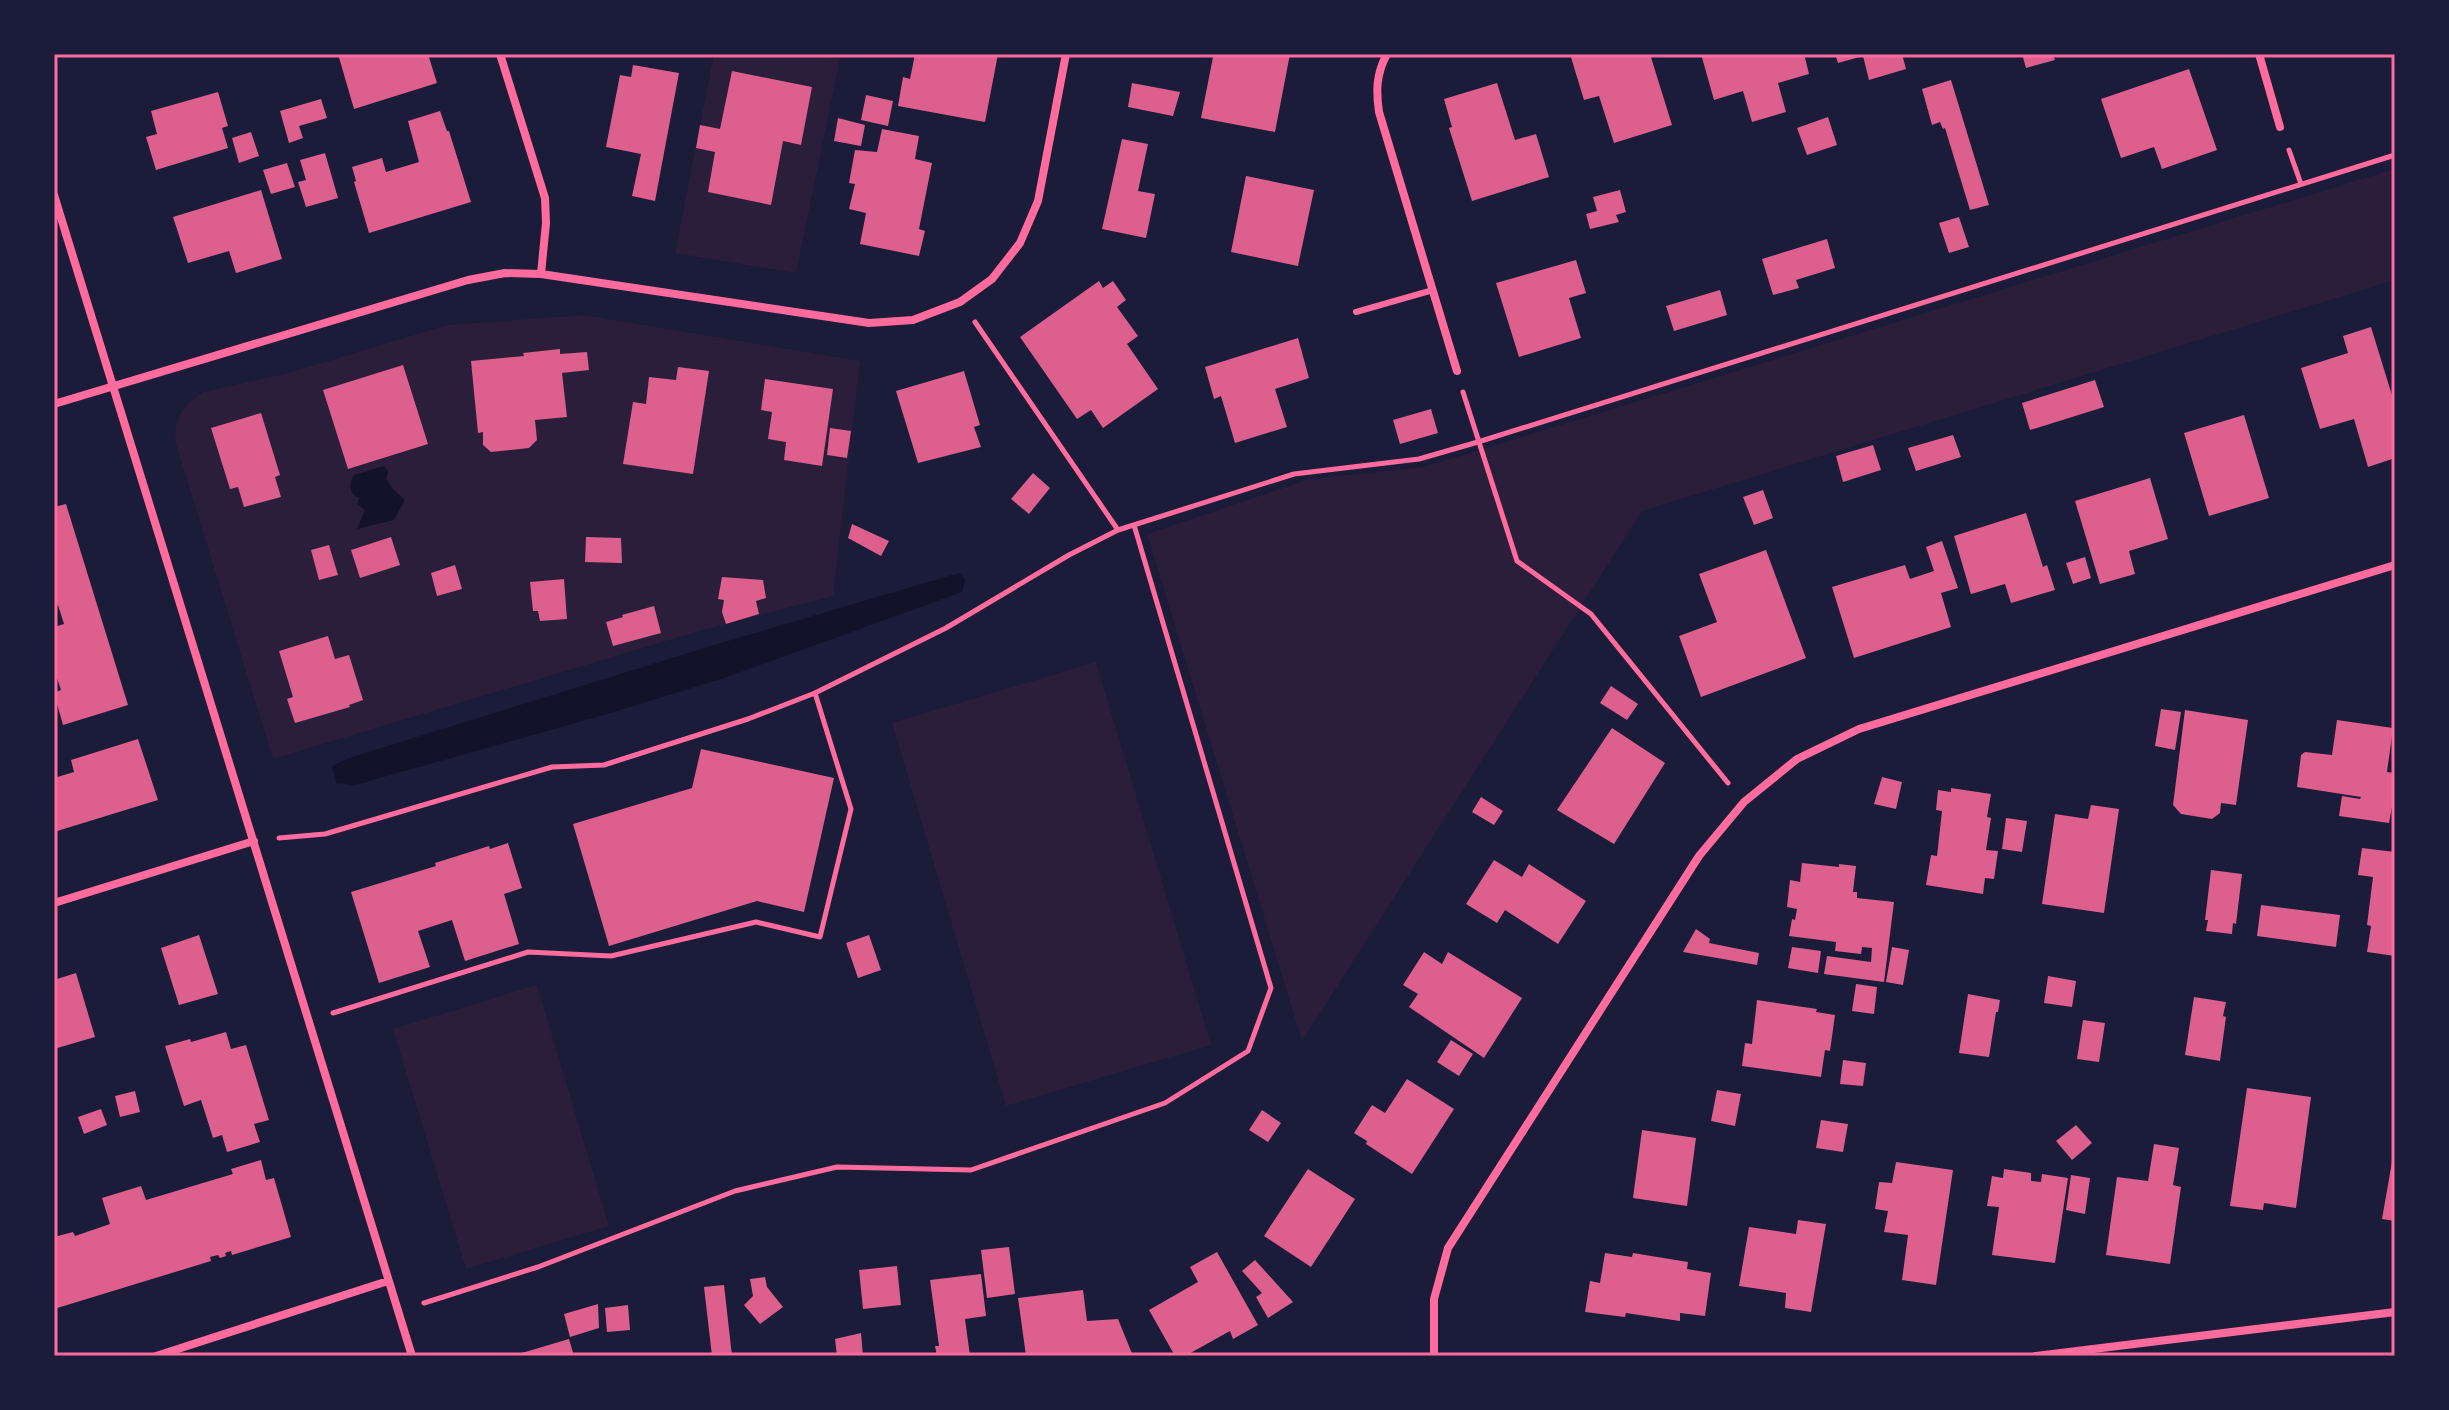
<svg xmlns="http://www.w3.org/2000/svg" width="2449" height="1410" font-family="Raleway,sans-serif">
  <rect width="100%" height="100%" fill="#1b1b3a"/>
  <path fill="#2a1e3b" d="M714 54H841L796 273 675 253Z
    M2395 169V280L1642 511 1302 1041 1147 534 1310 479 1424 467Z
    M585 315 860 361 833 596 699 631 273 759 176 444C172 421 183 405 203 392L289 373 447 325Z
    M1096 662 1211 1045 1006 1106 892 723Z
    M537 985 609 1226 466 1269 393 1029Z"/>
  <path fill="#12122b" d="M384 466 388 471 386 478 392 488 405 500 394 520 357 529 365 510 357 504 359 498C349 494 348 484 354 475Z
    M959 573 965 579 962 592 724 678 607 714 355 785 336 783 332 766 349 758 711 646Z"/>
  <path fill="#dd5f8e" d="M338 54H428L437 83 354 109Z
    M915 54H998L985 122 898 106 903 77 910 79Z
    M1207 54H1290L1275 132 1201 118 1213 57Z
    M1570 54H1650L1672 125 1614 143 1599 96 1584 100Z
    M1701 54H1804L1809 74 1778 83 1786 112 1752 122 1743 91 1714 100Z
    M1835 54H1902L1906 69 1869 80 1863 56 1838 63Z
    M2022 54H2053L2055 60 2026 68Z
    M633 65 679 73 655 201 632 196 641 154 606 147 620 75 631 77Z
    M2189 69 2217 150 2162 169 2154 147 2121 158 2101 99Z
    M732 71 812 87 801 145 783 141 771 205 708 192 715 152 696 148 700 125 720 129Z
    M1951 80 1989 205 1970 210 1945 128 1943 129 1940 122 1932 125 1922 89Z
    M1132 83 1180 92 1173 116 1128 107Z
    M1497 83 1515 140 1536 134 1549 177 1472 201 1449 128 1452 127 1444 99Z
    M218 92 228 126 222 128 228 148 156 170 146 137 157 134 151 111Z
    M866 95 893 101 888 126 861 120Z
    M321 99 327 118 299 126 303 138 289 143 280 111Z
    M440 111 447 131H449L471 202 369 233 354 182 356 181 352 167 382 158 386 172 419 162 408 121Z
    M1828 117 1837 145 1807 155 1797 128Z
    M838 118 865 125 861 146 834 141Z
    M882 129 919 136 915 159 932 163 919 229 925 231 919 256 860 244 866 213 849 209 855 184 849 183 855 150 877 152Z
    M251 132 259 156 239 163 232 138Z
    M1122 139 1148 144 1138 191 1155 194 1146 238 1102 229Z
    M325 153 338 198 306 207 298 182 306 180 300 160Z
    M287 163 295 187 271 194 263 170Z
    M1246 176 1314 190 1298 266 1231 252Z
    M261 190 282 259 236 273 229 251 188 263 173 217Z
    M1620 190 1626 212 1616 215 1619 222 1590 229 1586 214 1597 211 1593 197Z
    M1959 217 1969 247 1949 253 1939 223Z
    M1827 239 1835 268 1796 280 1799 288 1773 295 1762 259Z
    M1576 260 1586 293 1569 298 1581 338 1519 357 1496 283Z
    M1099 281 1103 288 1113 281 1126 300 1117 307 1138 336 1127 344 1158 389 1103 428 1091 410 1077 419 1020 337Z
    M1720 290 1727 315 1674 331 1666 306Z
    M2371 327 2395 405V458L2368 467 2354 419 2320 429 2301 368 2348 353 2343 336Z
    M1298 338 1309 378 1275 389 1287 427 1235 443 1221 396 1214 399 1205 367Z
    M560 349V354L587 352 589 370 562 373 567 417 535 420 537 440 529 448 491 452 483 445V432L478 433 471 361 524 356 523 353Z
    M403 365 428 444 348 469 323 390Z
    M678 367 709 371 693 474 623 464 633 402 646 404 649 377 676 380Z
    M964 371 980 425 974 427 981 447 918 463 896 391Z
    M765 379 833 389 822 466 784 460 786 442 768 439 772 412 761 410Z
    M2095 380 2104 407 2030 430 2022 403Z
    M1431 409 1438 433 1400 444 1393 420Z
    M261 413 280 475 275 477 281 497 244 507 238 487 230 489 211 428Z
    M2244 415 2269 498 2209 516 2184 433Z
    M830 428 851 431 847 458 827 455Z
    M1953 435 1961 457 1916 471 1908 448Z
    M1873 445 1881 470 1843 482 1836 456Z
    M1033 473 1050 488 1029 514 1011 499Z
    M2150 478 2168 539 2129 551 2135 574 2100 584 2075 501Z
    M1763 490 1773 518 1754 525 1743 497Z
    M66 504 128 705 63 725 54 693 61 690 54 669V627L64 624 58 605 56 606 54 600V507Z
    M2026 513 2043 567 2047 565 2055 590 2011 603 2005 584 1971 594 1954 536Z
    M852 524 889 541 881 556 848 538Z
    M391 537 400 565 360 578 351 550Z
    M586 537 621 538 622 563 585 562Z
    M1942 541 1958 588 1941 593 1951 627 1854 658 1832 587 1905 565 1910 579 1934 571 1926 547Z
    M329 545 338 575 319 580 311 550Z
    M1766 550 1806 658 1701 697 1679 636 1717 622 1699 574Z
    M2085 557 2091 578 2073 584 2066 563Z
    M455 565 462 589 437 596 431 573Z
    M722 577 763 580 766 598 756 601 759 614 726 624 722 612 724 600 718 599Z
    M564 579 567 619 540 621 538 611H533L530 582Z
    M654 606 661 633 613 646 606 622 623 617 622 615Z
    M328 636 335 659 349 655 363 700 349 705 350 707 295 723 287 699 293 697 279 651Z
    M1611 686 1638 704 1627 720 1600 703Z
    M2161 709 2181 712 2175 750 2155 746Z
    M2185 710 2248 720 2236 805 2221 803 2220 813 2212 819 2181 814 2173 805Z
    M2337 720 2393 728 2387 772 2395 773V801H2393L2389 823 2339 816 2342 796 2360 799 2361 797 2297 787 2301 755 2305 752 2332 755Z
    M1612 728 1665 763 1614 844 1557 810Z
    M138 739 158 800 54 832V778L74 772 71 760Z
    M701 749 834 778 804 912 757 901 609 946 573 824 692 788Z
    M1882 777 1902 782 1896 809 1874 804Z
    M1951 788 1991 794 1987 817 1991 818 1986 850 1998 851 1994 879 1985 878 1983 894 1926 885 1931 855 1937 856 1942 811 1936 810 1938 790 1951 792Z
    M1481 797 1503 811 1494 825 1472 812Z
    M2091 805 2119 809 2104 913 2042 904 2055 814 2088 819Z
    M2006 818 2027 821 2022 852 2002 849Z
    M508 843 522 888 504 894 519 944 465 961 452 920 418 931 430 967 379 983 351 892 436 866 435 863 489 846 490 849Z
    M2362 848 2395 852V956L2367 952 2371 926 2367 925 2373 877 2358 875Z
    M1494 860 1522 877 1529 864 1586 901 1558 944 1505 910 1497 923 1466 904Z
    M1802 863 1839 867V864L1856 866 1853 892H1857V898L1894 902 1884 982 1824 974 1827 956 1871 962 1872 948 1862 947 1861 954 1835 951 1836 942 1789 936 1792 919 1795 920 1797 909 1787 907 1790 880 1800 882Z
    M2211 870 2242 874 2236 924 2233 923 2232 934 2206 931 2208 920H2205Z
    M2261 905 2340 915 2336 947 2257 936Z
    M1696 929 1710 939 1709 943 1759 953 1757 965 1683 952Z
    M199 935 218 994 179 1005 161 948Z
    M869 935 881 970 858 978 846 943Z
    M1792 947 1821 951 1818 973 1788 968Z
    M1892 947 1909 950 1903 985 1886 982Z
    M1424 952 1442 964 1448 952 1522 998 1484 1058 1409 1007 1418 994 1403 985Z
    M76 973 95 1037 54 1049V980Z
    M2048 976 2076 981 2072 1007 2044 1003Z
    M1856 984 1877 987 1874 1014 1852 1011Z
    M1968 994 2000 1000 1998 1012H1996L1989 1057 1959 1053Z
    M2194 997 2226 1002 2223 1016 2226 1017 2220 1061 2185 1055Z
    M1757 1000 1817 1009 1816 1012 1835 1015 1830 1051 1825 1050 1821 1077 1742 1066 1745 1043 1752 1044Z
    M2083 1020 2105 1023 2099 1062 2077 1059Z
    M226 1032 231 1049 246 1045 269 1120 254 1124 260 1142 227 1152 222 1135 213 1138 201 1100 184 1106 165 1046 190 1039 191 1042Z
    M1451 1040 1473 1054 1459 1076 1437 1062Z
    M1843 1060 1866 1063 1863 1086 1840 1084Z
    M1407 1079 1454 1109 1412 1174 1366 1144 1367 1141 1354 1133 1372 1105 1385 1113Z
    M2247 1088 2311 1097 2296 1208 2264 1203 2263 1210 2230 1206Z
    M1717 1090 1741 1094 1735 1126 1711 1121Z
    M135 1091 140 1112 120 1117 115 1096Z
    M101 1109 107 1125 84 1134 78 1117Z
    M1262 1110 1281 1123 1268 1142 1249 1130Z
    M1821 1120 1848 1124 1843 1152 1816 1148Z
    M2076 1125 2092 1143 2072 1160 2056 1141Z
    M1642 1130 1696 1138 1687 1206 1633 1198Z
    M2154 1144 2179 1148 2173 1185 2181 1187 2170 1264 2106 1255 2117 1177 2148 1181Z
    M2393 1156H2395V1221L2382 1219Z
    M261 1160 266 1180 274 1178 291 1237 232 1255 231 1251 225 1253 226 1256 220 1258 218 1255 210 1257 211 1261 54 1309V1237L73 1232 75 1236 110 1224 102 1198 141 1186 146 1200 233 1174 231 1169Z
    M1896 1162 1953 1170 1936 1285 1902 1280 1908 1235 1884 1232 1888 1211 1875 1209 1879 1182 1892 1183Z
    M1308 1169 1355 1199 1311 1267 1264 1236Z
    M2004 1169 2031 1173V1181L2041 1182 2042 1174 2068 1178 2055 1263 1992 1255 1999 1207 1987 1206 1992 1176 2003 1178Z
    M2071 1175 2090 1178 2085 1214 2066 1210Z
    M1798 1220 1826 1224 1811 1312 1785 1308 1786 1293 1739 1286 1749 1227 1796 1234Z
    M1009 1247 1015 1294 987 1298 981 1250Z
    M1217 1252 1258 1325 1233 1339 1230 1331 1185 1356H1175L1149 1310 1198 1282 1190 1267Z
    M1605 1253 1632 1257 1633 1253 1688 1262 1687 1269 1711 1273 1705 1316 1680 1313V1321L1626 1313 1625 1317 1585 1312 1590 1281 1600 1283Z
    M1255 1260 1293 1302 1268 1318 1256 1297 1262 1293 1242 1271Z
    M897 1266 901 1305 863 1309 859 1270Z
    M981 1274 986 1316 965 1319 970 1356H937L935 1346H939L930 1280Z
    M765 1277 767 1287 783 1307 760 1324 744 1305 753 1296 750 1279Z
    M724 1285 732 1356H712L704 1287Z
    M1083 1290 1087 1321 1118 1319 1133 1356H1026L1018 1298Z
    M598 1304 599 1328 570 1337 564 1314Z
    M628 1305 630 1330 607 1332 605 1308Z
    M861 1333 863 1356H837L835 1339Z
    M569 1339 574 1356H515V1355Z"/>
  <g fill="none" stroke-linecap="round" stroke-linejoin="round">
    <path stroke="#ff6b9d" stroke-width="5" d="M2289 150 2301 184
      M975 322 1118 530
      M1463 392 1517 561 1591 614 1728 783
      M279 838 325 834 552 767 604 765 748 719 815 693 946 628 1069 555 1118 530 1294 474 1419 459 1478 442 2395 155
      M333 1013 528 952 611 956 756 922 820 937 851 809 815 693
      M424 1303 538 1267 735 1191 837 1167 971 1170 1165 1103 1248 1051 1271 988 1134 525"/>
    <path stroke="#ff6b9d" stroke-width="6" d="M1356 312 1433 290"/>
    <path stroke="#ff6b9d" stroke-width="8" d="M500 54 545 198 546 223 541 274
      M1387 54C1376 74 1376 91 1379 112L1457 371
      M2259 54 2280 127
      M54 195 412 1356
      M54 404 468 280 505 273 541 274 869 323 913 320 960 302 992 279 1020 243 1038 201 1066 54
      M54 903 254 841
      M156 1356 388 1281
      M1434 1356V1299L1448 1248 1699 856 1744 802 1797 759 1859 729 2395 565
      M2036 1356 2395 1312"/>
  </g>
  <rect width="2449" height="1410" fill="none" stroke="#1b1b3a" stroke-width="112"/>
  <rect x="56" y="56" width="2337" height="1298" fill="none" stroke="#ff6b9d" stroke-width="3"/>
</svg>
